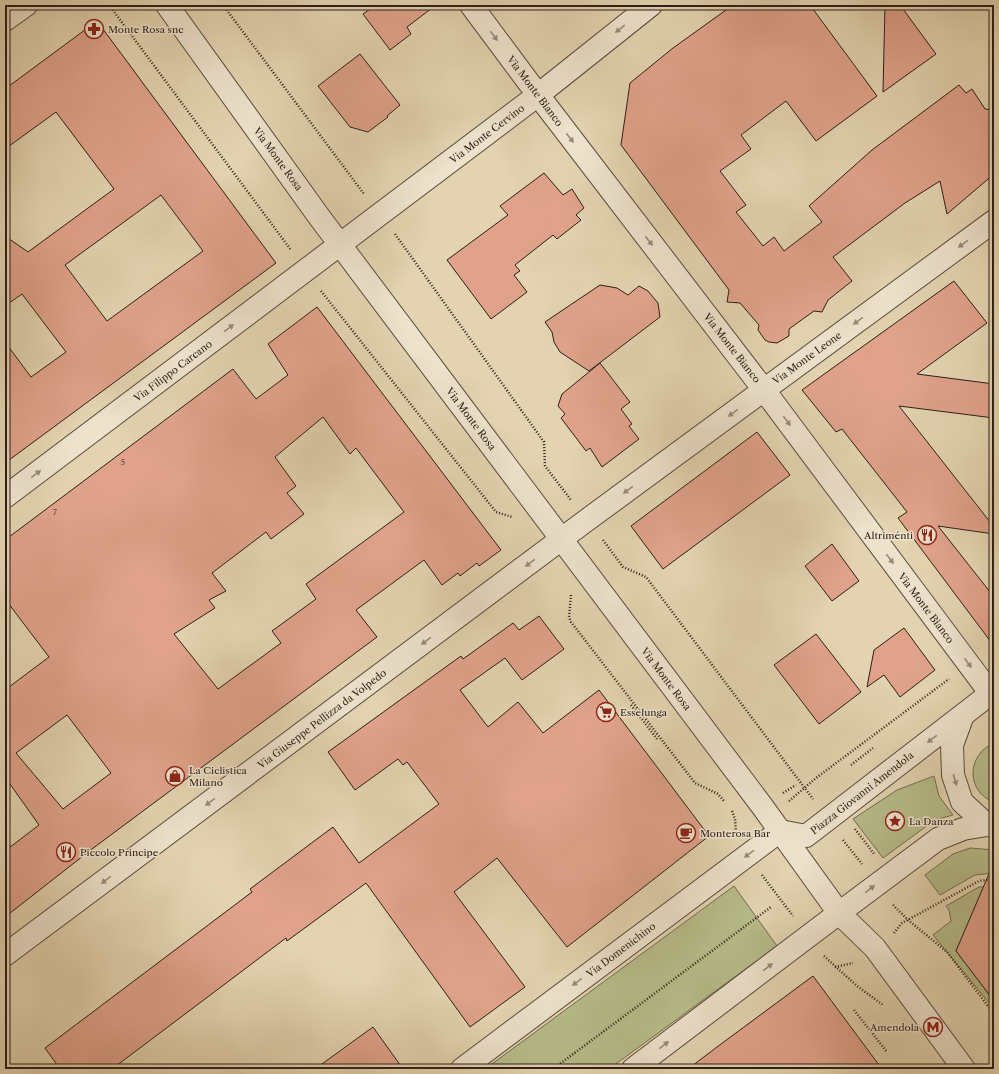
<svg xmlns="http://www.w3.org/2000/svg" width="999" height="1074" font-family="'Libre Caslon Text',serif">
  <rect width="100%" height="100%" fill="#e3d3b0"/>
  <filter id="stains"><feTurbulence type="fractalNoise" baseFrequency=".005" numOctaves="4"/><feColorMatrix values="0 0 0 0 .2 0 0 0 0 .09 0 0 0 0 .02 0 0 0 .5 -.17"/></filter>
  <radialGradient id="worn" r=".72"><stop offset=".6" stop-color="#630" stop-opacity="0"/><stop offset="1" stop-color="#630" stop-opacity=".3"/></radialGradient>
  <path fill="#b6bb89" stroke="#726d50" d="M994 743V802C966 792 966 755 994 743Z
    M934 776 939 796 953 815 935 820 883 858 853 819 897 790Z
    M970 848 994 850V873L975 875 940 895 925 875 953 854Z
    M734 886 777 946 609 1069H485Z
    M994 886V891L981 893 956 951 994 1001V1009L933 935 951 921 949 910 946 906 979 887Z"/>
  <path fill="#e0a28b" stroke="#2d1f18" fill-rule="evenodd" d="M376 5H436L407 27 411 34 390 50 363 14Z
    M733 5H810L877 96 816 141 786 101 741 135 751 149 720 171 746 205 736 212 763 246 774 237 784 251 822 222 809 206 872 150 959 85 966 93 972 89 985 109 994 110V174L947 214 940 181 905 203 833 257 852 281 828 300 822 312 814 311 789 329V336L777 343 769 342 765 340 758 330 759 325 740 303 727 302 729 290 621 145 630 83 673 48Z
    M885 5H900L936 54 883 92Z
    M97 21 276 263 5 463V342L31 377 66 352 22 294 5 306V236L28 252 114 189 56 112 5 149V89ZM161 195 203 251 107 321 65 265Z
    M360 54 400 105 387 116 388 117 368 132 350 127 318 86Z
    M544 173 563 195 572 189 584 208 576 215 581 220 557 239 553 235 515 265 520 271 514 275 527 292 491 319 447 260 508 215 500 206Z
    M954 281 987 323 917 374 994 384V418L899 406 994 527V534L938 526 994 597V646L898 518 907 512 842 429 836 432 802 390Z
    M600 285 617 288 628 295 639 286 648 291 658 303 660 317 589 371 560 352 554 342 552 332 545 322Z
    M317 307 501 550 479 566 477 563 460 576 458 573 442 585 424 560 356 610 377 637 92 849 5 917V851L39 825 5 777V690L49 657 5 599V540L233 369 256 399 288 375 268 344ZM323 417 350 454 356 448 404 512 306 584 316 599 272 631 281 643 218 689 174 634 215 608 209 600 226 591 212 573 266 532 271 539 304 514 287 493 296 486 275 457ZM67 715 111 773 63 809 16 753Z
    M600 363 630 402 621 409 632 424 629 426 639 439 602 467 590 448 586 451 561 418 565 414 558 406 562 394Z
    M757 432 790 475 663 569 631 526Z
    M832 544 859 581 832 601 805 566Z
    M539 616 564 649 522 680 505 658 460 690 488 727 518 702 543 733 599 690 709 836 567 947 497 858 454 892 525 987 470 1027 366 883 287 941 286 938 112 1069H60L45 1048 252 892 250 889 333 827 359 863 439 804 407 762 403 765 398 759 355 790 328 752 461 656 463 659 513 623 519 630Z
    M904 628 935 670 900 697 884 675 867 687 874 650Z
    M816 634 861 692 819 724 774 665Z
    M994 862V1001L956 951Z
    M813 976 882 1069H688L721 1044Z
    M373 1027 403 1069H315Z"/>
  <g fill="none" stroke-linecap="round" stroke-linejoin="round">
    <g stroke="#5a4c3e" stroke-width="24">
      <path id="minor" d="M167 5 320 218 762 806 839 913 875 948 964 1069
        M471 5 538 95 764 390 991 694
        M5 20 26 5
        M5 497 538 95 651 5
        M5 955 587 520 994 221
        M462 1069 780 831
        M633 1069 839 913"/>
    </g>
    <g stroke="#5a4c3e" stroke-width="24">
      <path id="tertiary" d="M963 715 952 745 953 775 962 802 987 825
        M780 831 806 836 994 691
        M839 913 938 839 963 829 987 825 994 826"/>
    </g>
    <path stroke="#2d1f18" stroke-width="2.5" stroke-dasharray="1 2" stroke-linecap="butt" d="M109 5 291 250
      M223 5 364 194
      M395 234 544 442 545 466 571 500
      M321 291 496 512 512 517
      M603 540 623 567 646 577 813 799
      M571 595 569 617 571 622 695 783 718 794 724 801
      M631 705 657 739
      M851 765 873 748
      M783 793 796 785
      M789 801 816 778 949 679
      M732 811 735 819 736 833
      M855 829 875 855
      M843 840 862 864
      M762 875 793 916
      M893 905 908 920 947 952 994 1014
      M894 933 902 923 979 881 994 879
      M824 956 857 986 883 1005
      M835 967 853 963
      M854 1010 887 1052
      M553 1069 771 907"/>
    <use href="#minor" stroke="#ede2cc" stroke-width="22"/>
    <use href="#tertiary" stroke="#ede2cc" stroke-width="22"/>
  </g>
  <defs><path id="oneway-solid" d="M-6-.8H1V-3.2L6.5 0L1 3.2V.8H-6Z"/></defs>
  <g fill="#978a7b">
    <use href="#oneway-solid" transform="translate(620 29) rotate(141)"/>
    <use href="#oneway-solid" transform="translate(494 36) rotate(53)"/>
    <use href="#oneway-solid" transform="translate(570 138) rotate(52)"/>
    <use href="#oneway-solid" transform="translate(649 241) rotate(52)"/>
    <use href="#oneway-solid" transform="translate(963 244) rotate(144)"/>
    <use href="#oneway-solid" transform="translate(858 321) rotate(144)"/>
    <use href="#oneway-solid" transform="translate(229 328) rotate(-37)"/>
    <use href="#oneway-solid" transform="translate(733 413) rotate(144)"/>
    <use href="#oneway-solid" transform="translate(787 421) rotate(53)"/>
    <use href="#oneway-solid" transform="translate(36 474) rotate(-37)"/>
    <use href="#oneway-solid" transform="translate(628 490) rotate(144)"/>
    <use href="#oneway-solid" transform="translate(890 559) rotate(53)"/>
    <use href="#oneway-solid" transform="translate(530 563) rotate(143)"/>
    <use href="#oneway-solid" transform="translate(426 641) rotate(143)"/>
    <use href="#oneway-solid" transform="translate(968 663) rotate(54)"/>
    <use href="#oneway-solid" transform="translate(932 739) rotate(143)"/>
    <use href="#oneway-solid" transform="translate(955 780) rotate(74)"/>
    <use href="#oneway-solid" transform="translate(210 802) rotate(143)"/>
    <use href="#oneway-solid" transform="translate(749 854) rotate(144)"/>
    <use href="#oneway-solid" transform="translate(106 880) rotate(143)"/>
    <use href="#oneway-solid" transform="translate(870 889) rotate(-38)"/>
    <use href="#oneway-solid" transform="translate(768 967) rotate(-37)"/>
    <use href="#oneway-solid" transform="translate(577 982) rotate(143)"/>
    <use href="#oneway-solid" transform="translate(664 1045) rotate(-37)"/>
  </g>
  <defs>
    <g id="pharmacy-ring" transform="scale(1)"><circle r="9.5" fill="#ede2cc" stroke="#8f2418" stroke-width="1.5"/><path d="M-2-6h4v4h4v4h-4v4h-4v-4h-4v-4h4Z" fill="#8f2418"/></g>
    <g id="restaurant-ring" transform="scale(1)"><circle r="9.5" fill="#ede2cc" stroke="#8f2418" stroke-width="1.5"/><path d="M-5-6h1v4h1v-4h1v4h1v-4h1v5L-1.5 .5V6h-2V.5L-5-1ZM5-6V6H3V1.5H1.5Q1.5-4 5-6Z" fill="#8f2418"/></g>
    <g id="supermarket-ring" transform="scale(1)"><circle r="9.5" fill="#ede2cc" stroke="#8f2418" stroke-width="1.5"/><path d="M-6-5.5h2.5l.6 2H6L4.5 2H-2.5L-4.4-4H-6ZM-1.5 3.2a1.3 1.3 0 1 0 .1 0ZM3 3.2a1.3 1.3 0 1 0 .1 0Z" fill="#8f2418"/></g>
    <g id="shop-ring" transform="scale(1)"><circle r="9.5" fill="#ede2cc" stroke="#8f2418" stroke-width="1.5"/><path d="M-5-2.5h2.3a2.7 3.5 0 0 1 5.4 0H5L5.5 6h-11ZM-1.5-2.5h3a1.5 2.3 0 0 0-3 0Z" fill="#8f2418"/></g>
    <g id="sight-ring" transform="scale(1)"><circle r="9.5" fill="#ede2cc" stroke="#8f2418" stroke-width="1.5"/><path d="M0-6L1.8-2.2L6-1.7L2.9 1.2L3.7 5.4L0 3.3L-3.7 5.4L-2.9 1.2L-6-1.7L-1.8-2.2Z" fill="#8f2418"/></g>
    <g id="cafe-ring" transform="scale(1)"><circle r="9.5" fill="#ede2cc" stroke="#8f2418" stroke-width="1.5"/><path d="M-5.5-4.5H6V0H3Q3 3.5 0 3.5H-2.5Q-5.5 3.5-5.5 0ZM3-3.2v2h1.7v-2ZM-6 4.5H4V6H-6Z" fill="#8f2418"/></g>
    <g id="metro-ring" transform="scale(1)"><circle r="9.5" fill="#ede2cc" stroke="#8f2418" stroke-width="1.5"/><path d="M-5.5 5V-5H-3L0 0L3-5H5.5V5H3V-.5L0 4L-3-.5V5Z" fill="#8f2418"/></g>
  </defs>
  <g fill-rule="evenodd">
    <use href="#pharmacy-ring" x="94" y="29"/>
    <use href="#restaurant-ring" x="927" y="535"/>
    <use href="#supermarket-ring" x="606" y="712"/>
    <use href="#shop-ring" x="175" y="776"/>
    <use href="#sight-ring" x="895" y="821"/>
    <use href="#cafe-ring" x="686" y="833"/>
    <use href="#restaurant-ring" x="66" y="852"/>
    <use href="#metro-ring" x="933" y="1027"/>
  </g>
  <g text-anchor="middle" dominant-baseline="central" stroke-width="3" stroke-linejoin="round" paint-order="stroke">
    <g font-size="8" fill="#5a4035">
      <text x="123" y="462">5</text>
      <text x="55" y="512">7</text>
    </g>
    <g font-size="10" fill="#2d1f18" stroke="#ede2cc" text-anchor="start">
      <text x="108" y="29">Monte Rosa snc</text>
      <text x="913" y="535" text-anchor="end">Altriménti</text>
      <text x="620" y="712">Esselunga</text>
      <text x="189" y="770">La Ciclistica<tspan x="189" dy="12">Milano</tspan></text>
      <text x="909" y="821">La Danza</text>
      <text x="700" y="833">Monterosa Bar</text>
      <text x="80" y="852">Piccolo Principe</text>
      <text x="919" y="1027" text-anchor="end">Amendola</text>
    </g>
    <g font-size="10" fill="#2d1f18" stroke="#ede2cc">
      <text transform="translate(535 91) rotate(53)">Via Monte Bianco</text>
      <text transform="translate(487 134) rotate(-37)">Via Monte Cervino</text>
      <text transform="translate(278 159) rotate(54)">Via Monte Rosa</text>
      <text transform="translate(732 348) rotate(52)">Via Monte Bianco</text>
      <text transform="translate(807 358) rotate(-36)">Via Monte Leone</text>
      <text transform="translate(173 371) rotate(-37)">Via Filippo Carcano</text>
      <text transform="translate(471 419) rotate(53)">Via Monte Rosa</text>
      <text transform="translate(926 608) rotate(53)">Via Monte Bianco</text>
      <text transform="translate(666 679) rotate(53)">Via Monte Rosa</text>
      <text transform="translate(322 719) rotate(-37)">Via Giuseppe Pellizza da Volpedo</text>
      <text transform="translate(862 793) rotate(-38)">Piazza Giovanni Amendola</text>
      <text transform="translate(621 950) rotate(-37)">Via Domenichino</text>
    </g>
  </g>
  <rect width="999" height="1074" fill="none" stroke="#e3d3b0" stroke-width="20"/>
  <rect x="6" y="6" width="987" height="1062" fill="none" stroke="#2d1f18" stroke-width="2"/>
  <rect x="10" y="10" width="979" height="1054" fill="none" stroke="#2d1f18"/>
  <rect width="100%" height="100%" filter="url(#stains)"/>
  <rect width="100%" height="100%" fill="url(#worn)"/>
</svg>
